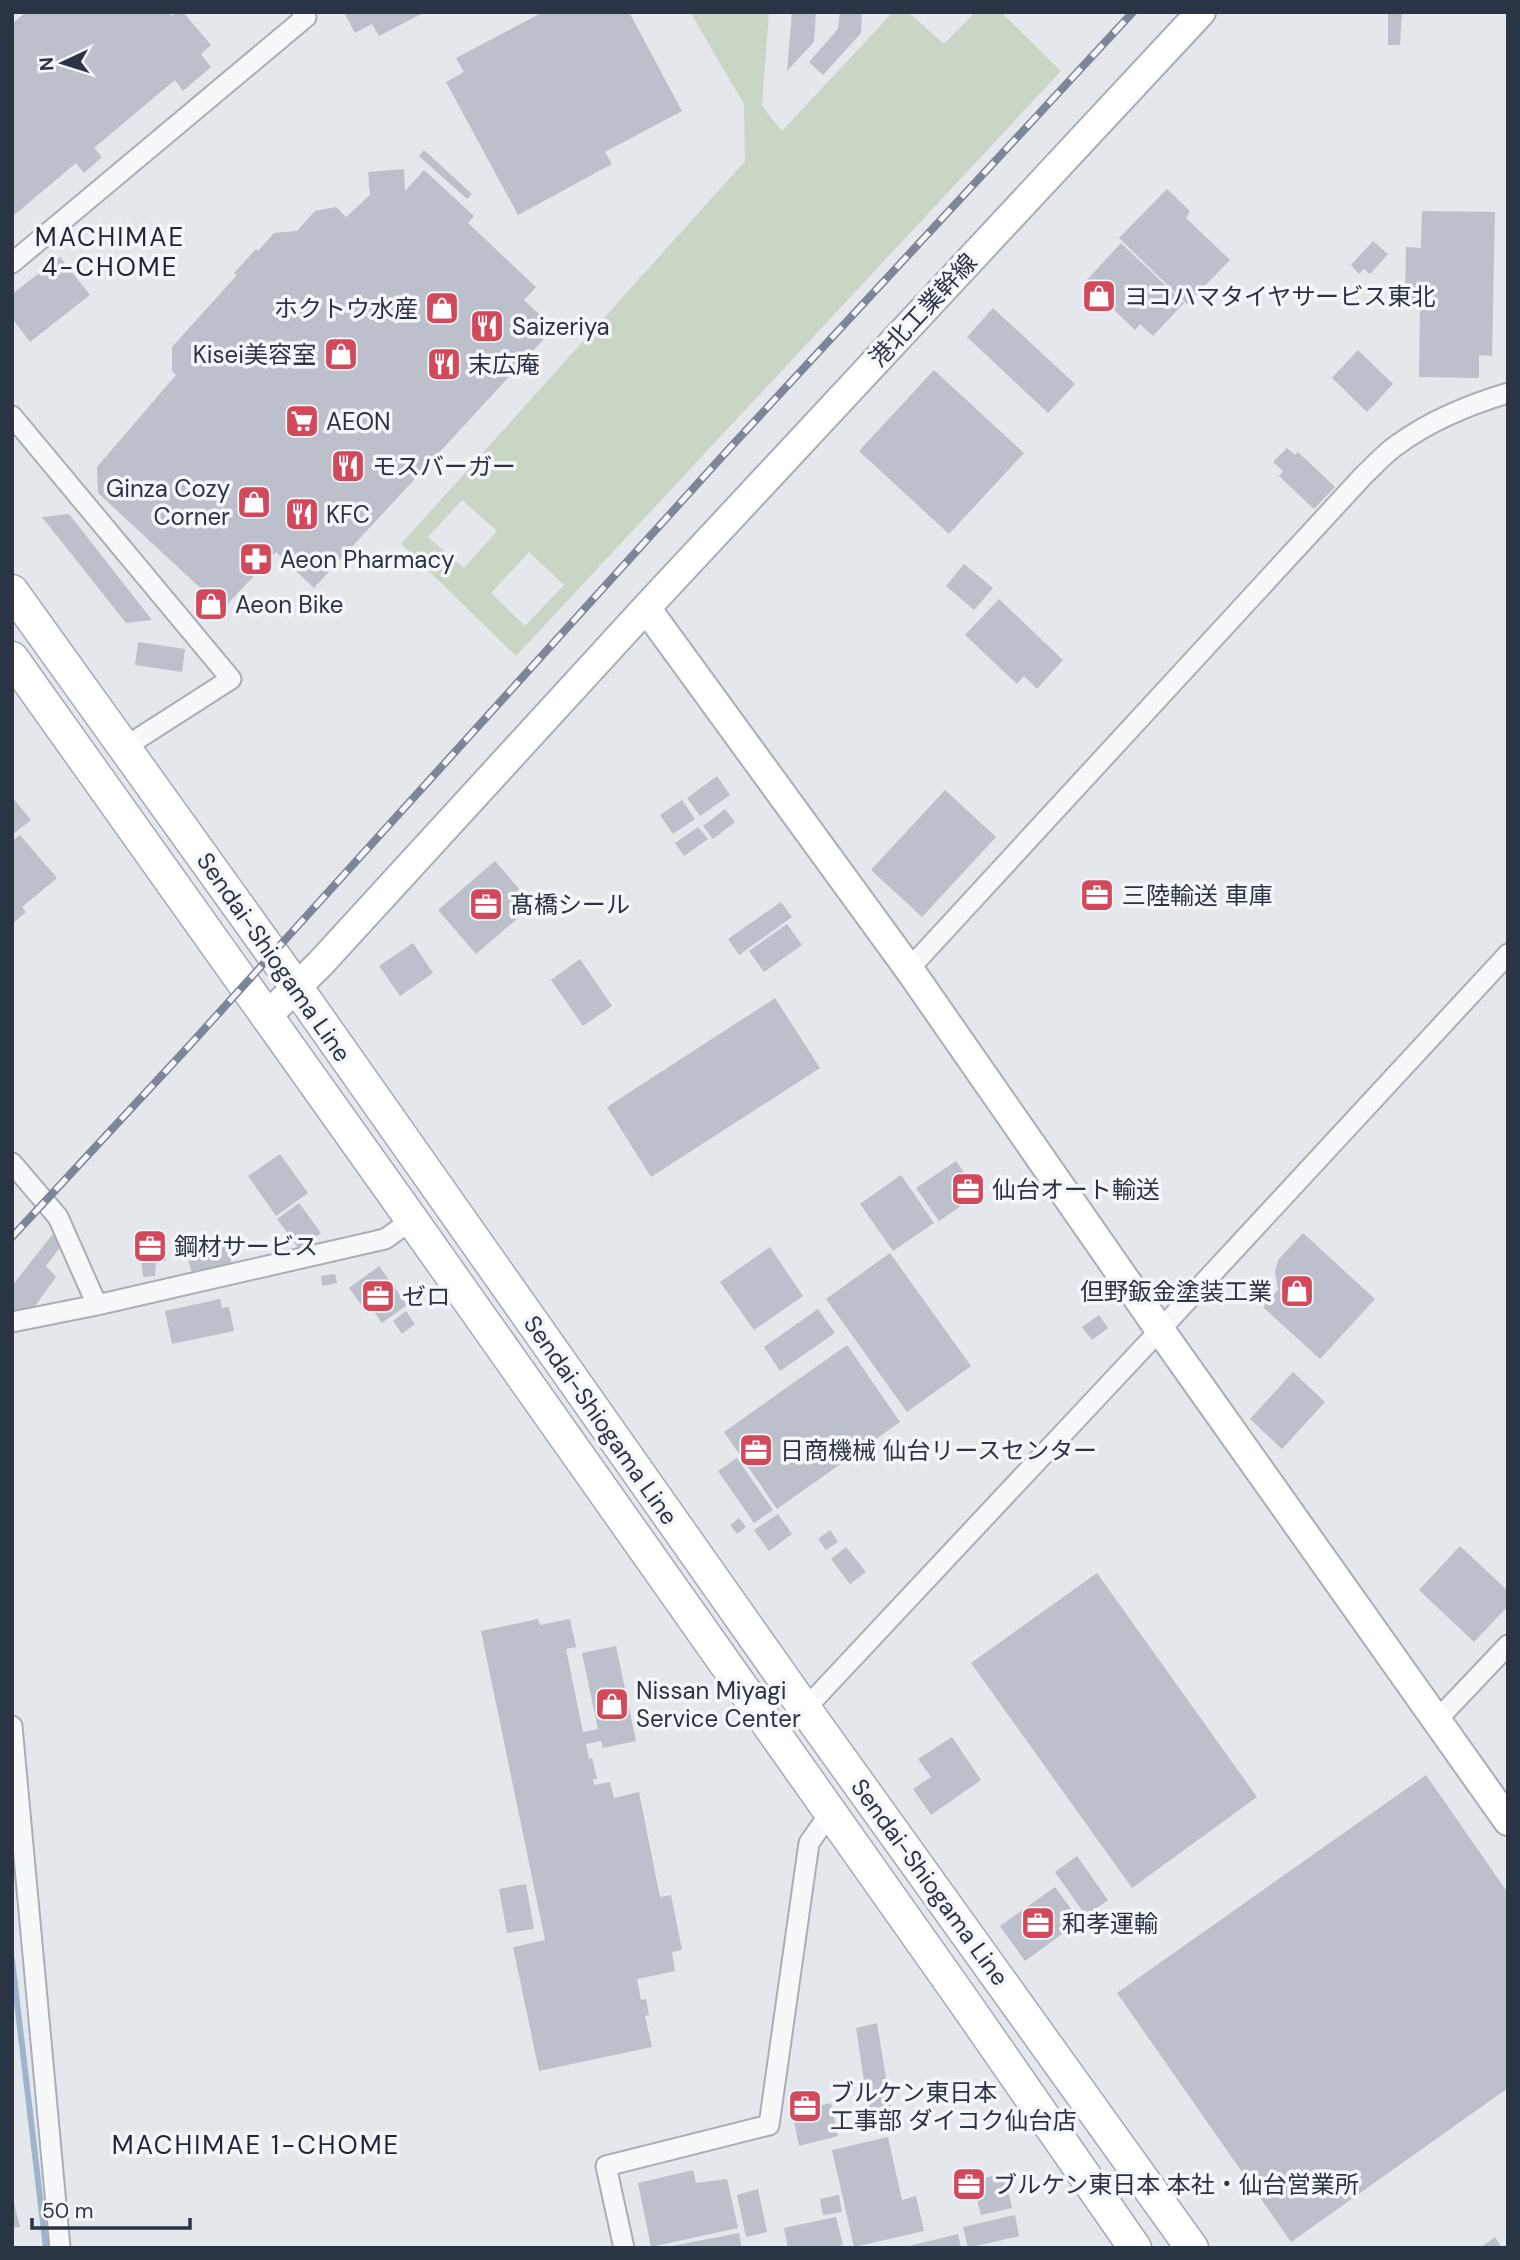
<svg xmlns="http://www.w3.org/2000/svg" width="1520" height="2260" font-family="'DM Sans','Noto Sans JP',sans-serif">
  <rect width="100%" height="100%" fill="#e4e7ec"/>
  <path fill="#c9d6c5" fill-rule="evenodd" d="M690 12H769L762 106 782 131 893 12H908L944 44 975 12H1001L1061 71 516 656 401 544 745 161 744 104ZM462 500 497 531 464 568 428 537ZM529 552 564 585 525 626 491 593Z"/>
  <g fill="none" stroke-linecap="round" stroke-linejoin="round">
    <path stroke="#9fb4cc" stroke-width="6" d="M12 1960 46 2248"/>
  </g>
  <path fill="#bbc0ca" d="M26 12H169L172 16 176 12H183L211 45 201 54 211 67 183 91 175 80 94 148 102 157 84 173 76 163 12 217V24Z
    M344 12H425L379 36 372 24 355 33Z
    M543 12H629L682 111 605 152 612 164 518 215 446 82 464 72 456 58Z
    M792 12H816L814 42 787 71Z
    M840 12H862L861 33 823 75 809 62 838 29Z
    M1388 12H1402L1400 45H1388Z
    M424 150 472 194 467 199 419 156Z
    M404 169 405 191 424 170 474 216 468 223 536 287 524 300 554 328 314 588 276 552 223 609 98 493 97 467 176 375 172 371V347L237 275 234 273 256 249 258 251 274 233 297 231 315 211 336 207 346 217 370 195 368 172Z
    M1167 189 1190 211 1186 218 1230 260 1187 304 1119 238Z
    M1422 211 1495 212 1492 356 1479 355V378L1419 377 1420 303 1405 302 1406 247 1421 248Z
    M1373 241 1388 254 1370 274 1364 269 1359 274 1351 265Z
    M1121 243 1184 303 1153 336 1140 324 1135 330 1085 282Z
    M60 257 90 295 30 342 12 318V294Z
    M993 308 1075 384 1048 413 967 337Z
    M1358 350 1393 384 1367 412 1332 378Z
    M934 370 1024 453 949 534 859 451Z
    M1287 448 1295 455 1298 452 1335 487 1314 509 1279 476 1283 471 1273 462Z
    M69 514 152 620 126 623 42 517Z
    M964 564 993 588 974 610 946 586Z
    M999 599 1063 660 1037 689 1024 676 1017 684 965 635Z
    M138 642 185 649 182 672 135 665Z
    M717 776 730 795 700 816 687 798Z
    M945 790 996 837 922 917 871 870Z
    M12 797 31 820 12 835Z
    M682 800 695 819 673 834 660 815Z
    M725 809 735 822 713 839 703 826Z
    M698 827 708 839 684 856 675 843Z
    M20 835 57 878 22 907 26 912 12 924V841Z
    M495 861 533 905 476 954 438 910Z
    M781 902 792 917 739 955 728 939Z
    M787 924 802 945 764 972 749 951Z
    M413 943 433 973 400 996 379 966Z
    M580 959 612 1006 583 1026 551 980Z
    M775 998 820 1068 651 1177 607 1107Z
    M280 1154 308 1193 276 1216 248 1176Z
    M956 1161 979 1194 939 1221 916 1188Z
    M901 1175 934 1223 893 1251 860 1204Z
    M299 1203 321 1233 299 1249 277 1219Z
    M164 1231 166 1261 156 1262 155 1276 143 1277 139 1234Z
    M1303 1233 1375 1299 1320 1359 1263 1307 1278 1290 1275 1272 1278 1260Z
    M52 1235 64 1242 46 1266 56 1277 30 1313 12 1316V1286Z
    M228 1246 232 1265 192 1273 187 1256Z
    M770 1247 803 1296 754 1330 720 1282Z
    M890 1253 971 1366 907 1412 826 1299Z
    M379 1266 407 1305 382 1323 372 1309 367 1313 349 1288Z
    M335 1274 337 1283 322 1286 321 1276Z
    M220 1299 222 1308 229 1307 234 1331 172 1344 165 1311Z
    M818 1309 835 1333 780 1371 764 1347Z
    M406 1311 415 1324 402 1334 393 1321Z
    M1099 1315 1108 1328 1092 1340 1082 1327Z
    M847 1345 900 1422 777 1509 724 1432Z
    M1293 1372 1325 1402 1282 1449 1250 1419Z
    M737 1458 773 1510 754 1523 718 1471Z
    M778 1514 792 1534 769 1551 754 1530Z
    M739 1518 746 1527 737 1534 730 1525Z
    M830 1530 838 1542 826 1550 818 1539Z
    M1460 1546 1508 1591V1606L1474 1642 1419 1590Z
    M846 1547 866 1572 850 1584 831 1559Z
    M1097 1573 1257 1797 1132 1888 971 1663Z
    M538 1619 540 1625 570 1619 576 1647 566 1649 583 1732 598 1729 582 1653 616 1646 636 1741 603 1748 601 1741 586 1744 589 1759 592 1758 597 1779H593L594 1785 610 1782 614 1798 639 1792 660 1897 671 1895 682 1950 672 1952 675 1971 637 1979 641 2000 646 1999 649 2015 645 2016 652 2047 539 2071 513 1947 545 1940 481 1631Z
    M952 1737 981 1780 931 1815 913 1789 931 1777 918 1759Z
    M1426 1775 1508 1893V2088L1291 2242 1117 1993Z
    M1077 1856 1108 1900 1086 1916 1055 1872Z
    M526 1884 534 1929 507 1933 499 1889Z
    M1055 1887 1080 1921 1025 1961 1000 1926Z
    M877 2023 893 2122 871 2127 856 2028Z
    M831 2103 838 2136 799 2146 792 2112Z
    M888 2137 902 2200 916 2196 924 2231 854 2247 832 2150Z
    M693 2170 696 2183 727 2179 738 2228 651 2247 638 2183Z
    M1004 2173 1012 2208 981 2215 972 2181Z
    M758 2189 767 2232 746 2237 737 2195Z
    M12 2195 20 2227 12 2228Z
    M839 2195 842 2212 823 2215 820 2199Z
    M1015 2215 1019 2236 968 2248 963 2227Z
    M836 2217 843 2245 832 2248H788L784 2228Z
    M739 2233 742 2248H672V2246Z
    M958 2234 961 2248H905V2247Z
    M1495 2237 1502 2248H1480Z"/>
  <g fill="none" stroke-linecap="round" stroke-linejoin="round">
    <g stroke="#a9aeb7" stroke-width="23">
      <path id="street" d="M12 263 306 17 302 12
        M12 416 231 679 125 747
        M909 969 1364 475C1375 465 1385 453 1397 445 1431 420 1468 405 1508 393
        M12 1163 58 1217 97 1305
        M12 1322 97 1305 385 1239 412 1220
        M805 1709 1160 1330 1508 954
        M1436 1721 1508 1645
        M12 1726 60 2248
        M624 2248 606 2166 769 2125 809 1843 830 1813"/>
    </g>
    <g stroke="#a9aeb7" stroke-width="32">
      <path id="secondary" d="M646 608 909 969 1160 1330 1508 1821
        M266 1017 320 964 646 608 1201 12"/>
    </g>
    <g stroke="#a3abb8" stroke-width="35">
      <path id="primary" d="M12 591 297 988 805 1709 1192 2248
        M12 658 412 1220 965 2003 1135 2248"/>
    </g>
    <use href="#street" stroke="#f7f8fa" stroke-width="19"/>
    <use href="#secondary" stroke="#fff" stroke-width="28"/>
    <use href="#primary" stroke="#fff" stroke-width="32"/>
    <g stroke="#7d8696" stroke-width="8">
      <path id="rail" d="M12 1237 189 1046 728 450 1133 12"/>
    </g>
    <use href="#rail" stroke="#f4f6f9" stroke-width="5" stroke-dasharray="16" stroke-linecap="butt"/>
  </g>
  <defs>
    <g id="shop-square" transform="scale(1.75)"><rect x="-9" y="-9" width="18" height="18" rx="4" fill="#d1495b" stroke="#f4f6f9"/><path d="M-5-2.5h2.3a2.7 3.5 0 0 1 5.4 0H5L5.5 6h-11ZM-1.5-2.5h3a1.5 2.3 0 0 0-3 0Z" fill="#fff"/></g>
    <g id="restaurant-square" transform="scale(1.75)"><rect x="-9" y="-9" width="18" height="18" rx="4" fill="#d1495b" stroke="#f4f6f9"/><path d="M-5-6h1v4h1v-4h1v4h1v-4h1v5L-1.5 .5V6h-2V.5L-5-1ZM5-6V6H3V1.5H1.5Q1.5-4 5-6Z" fill="#fff"/></g>
    <g id="supermarket-square" transform="scale(1.75)"><rect x="-9" y="-9" width="18" height="18" rx="4" fill="#d1495b" stroke="#f4f6f9"/><path d="M-6-5.5h2.5l.6 2H6L4.5 2H-2.5L-4.4-4H-6ZM-1.5 3.2a1.3 1.3 0 1 0 .1 0ZM3 3.2a1.3 1.3 0 1 0 .1 0Z" fill="#fff"/></g>
    <g id="pharmacy-square" transform="scale(1.75)"><rect x="-9" y="-9" width="18" height="18" rx="4" fill="#d1495b" stroke="#f4f6f9"/><path d="M-2-6h4v4h4v4h-4v4h-4v-4h-4v-4h4Z" fill="#fff"/></g>
    <g id="office-square" transform="scale(1.75)"><rect x="-9" y="-9" width="18" height="18" rx="4" fill="#d1495b" stroke="#f4f6f9"/><path d="M-6-3h4V-5.5h4V-3h4V5H-6ZM-1-4.5V-3h2v-1.5ZM-6 0V1H6V0Z" fill="#fff"/></g>
  </defs>
  <g fill-rule="evenodd">
    <use href="#shop-square" x="1099" y="296"/>
    <use href="#shop-square" x="442" y="308"/>
    <use href="#restaurant-square" x="487" y="326"/>
    <use href="#shop-square" x="341" y="354"/>
    <use href="#restaurant-square" x="444" y="364"/>
    <use href="#supermarket-square" x="302" y="421"/>
    <use href="#restaurant-square" x="348" y="466"/>
    <use href="#shop-square" x="254" y="502"/>
    <use href="#restaurant-square" x="302" y="514"/>
    <use href="#pharmacy-square" x="256" y="559"/>
    <use href="#shop-square" x="211" y="604"/>
    <use href="#office-square" x="1097" y="895"/>
    <use href="#office-square" x="486" y="904"/>
    <use href="#office-square" x="968" y="1189"/>
    <use href="#office-square" x="150" y="1246"/>
    <use href="#shop-square" x="1297" y="1291"/>
    <use href="#office-square" x="378" y="1296"/>
    <use href="#office-square" x="756" y="1450"/>
    <use href="#shop-square" x="612" y="1704"/>
    <use href="#office-square" x="1038" y="1923"/>
    <use href="#office-square" x="805" y="2106"/>
    <use href="#office-square" x="969" y="2184"/>
  </g>
  <g text-anchor="middle" dominant-baseline="central" stroke-width="7" stroke-linejoin="round" paint-order="stroke">
    <g font-size="24" fill="#2b3445" stroke="#f4f6f9" text-anchor="start">
      <text x="1124" y="296">ヨコハマタイヤサービス東北</text>
      <text x="418" y="308" text-anchor="end">ホクトウ水産</text>
      <text x="512" y="326">Saizeriya</text>
      <text x="316" y="354" text-anchor="end">Kisei美容室</text>
      <text x="468" y="364">末広庵</text>
      <text x="326" y="421">AEON</text>
      <text x="372" y="466">モスバーガー</text>
      <text x="230" y="488" text-anchor="end">Ginza Cozy<tspan x="230" dy="28">Corner</tspan></text>
      <text x="326" y="514">KFC</text>
      <text x="280" y="559">Aeon Pharmacy</text>
      <text x="235" y="604">Aeon Bike</text>
      <text x="1122" y="895">三陸輸送 車庫</text>
      <text x="510" y="904">髙橋シール</text>
      <text x="992" y="1189">仙台オート輸送</text>
      <text x="174" y="1246">鋼材サービス</text>
      <text x="1272" y="1291" text-anchor="end">但野鈑金塗装工業</text>
      <text x="402" y="1296">ゼロ</text>
      <text x="780" y="1450">日商機械 仙台リースセンター</text>
      <text x="636" y="1690">Nissan Miyagi<tspan x="636" dy="28">Service Center</tspan></text>
      <text x="1062" y="1923">和孝運輸</text>
      <text x="830" y="2092">ブルケン東日本<tspan x="830" dy="28">工事部 ダイコク仙台店</tspan></text>
      <text x="993" y="2184">ブルケン東日本 本社・仙台営業所</text>
    </g>
    <g font-size="24" fill="#2b3445" stroke="#f4f6f9">
      <text transform="translate(923 310) rotate(-47)">港北工業幹線</text>
      <text transform="translate(274 957) rotate(55)">Sendai-Shiogama Line</text>
      <text transform="translate(601 1420) rotate(55)">Sendai-Shiogama Line</text>
      <text transform="translate(930 1882) rotate(54)">Sendai-Shiogama Line</text>
    </g>
    <g font-size="26" letter-spacing="2" fill="#1d2536" stroke="#f4f6f9">
      <text x="110" y="237">MACHIMAE<tspan x="110" dy="30">4-CHOME</tspan></text>
      <text x="256" y="2145">MACHIMAE 1-CHOME</text>
    </g>
  </g>
  <rect width="1520" height="2260" fill="none" stroke="#2b3445" stroke-width="28"/>
  <g transform="translate(63 63) rotate(266)" stroke="#f4f6f9" stroke-width="5" paint-order="stroke">
  <path d="M0-5L12 26L0 18L-12 26Z" fill="#2b3445"/>
  <text y="-10" font-size="19" font-weight="bold" text-anchor="middle" fill="#2b3445">N</text>
  </g>
  <path d="M32 2218v10h158v-10" fill="none" stroke="#2b3445" stroke-width="3.5"/>
  <text x="42" y="2218" font-size="21" fill="#2b3445" stroke="#f4f6f9" stroke-width="5" paint-order="stroke">50 m</text>
</svg>
